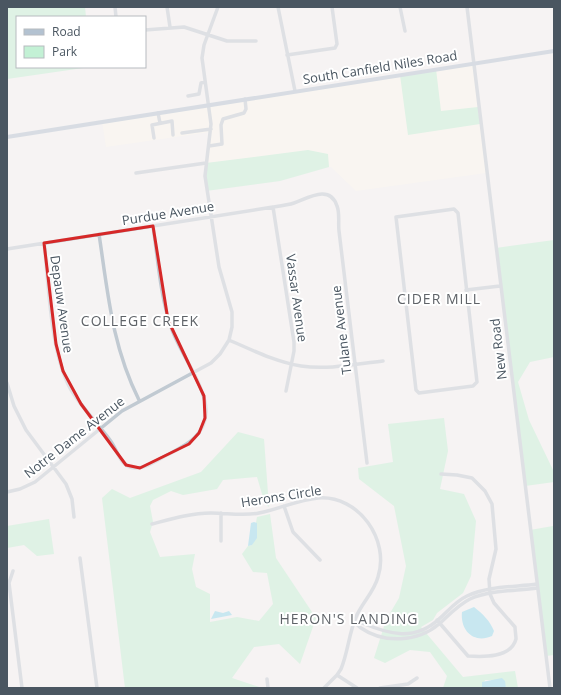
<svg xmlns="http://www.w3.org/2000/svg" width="561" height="695" font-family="'Open Sans',sans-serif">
  <rect width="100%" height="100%" fill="#f5f3f3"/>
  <path fill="#fdf9ef" d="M473 63 486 173 356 191 331 167H329L327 154 206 163 210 132 106 147 102 121Z"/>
  <path fill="#c3f1d5" d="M7 7H85L86 17H17V67H90L7 79Z
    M436 69 441 111 478 107 480 124 408 135 400 75Z
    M308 150 328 154 329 167 280 181 206 191V163Z
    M554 240V357L530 362 518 382 529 420 554 472V482L525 486 496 248Z
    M444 418 448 451 440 489 464 494 476 521 471 576 463 593 437 613 433 620 421 627 463 677 515 671 518 688H506V686L491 680H485L482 688H443L447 676 430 652 410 650 385 663 374 658 386 620 399 598 406 566 394 506 359 479 358 468 393 462 388 424Z
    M238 432 264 439 269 507 265 504 257 477 223 480 217 489 183 495 171 491 153 500 150 506 153 522 150 532 160 557 195 554 192 569 196 587 210 594V622L237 617 259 621 273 604 267 573 253 572 242 554 248 546 252 545 257 517 270 514 276 558 316 618 300 664 279 644 254 647 232 678 262 688H125L102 498 112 489 130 498 201 472Z
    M49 519 54 554 37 556 24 545 7 548V526Z
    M553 526 554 655 546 656 530 530Z"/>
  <path fill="#90daee" d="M254 522 257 523V538L252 545 248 546 251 523Z
    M474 607C483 614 490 621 494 631L492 636C474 644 460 631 462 612Z
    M215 611 223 613 229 611 232 615 211 619Z
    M502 678 505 681 506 688H482V682Z"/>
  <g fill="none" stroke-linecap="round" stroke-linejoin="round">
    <path stroke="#c1cad2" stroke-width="3.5" d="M115 7 116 17
      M167 7 170 27
      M278 7 295 91
      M400 7 405 31
      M467 7 550 688
      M145 30 184 27 227 41H256
      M287 55 335 48 337 44 332 7
      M188 96 199 94 201 83 205 82
      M158 113 160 123
      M182 133 211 129
      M154 138 152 125 172 121 173 135
      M209 146 222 144 221 125 223 119 244 113 246 109 245 99
      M136 173 206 163
      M273 207 294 342V351L286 391
      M454 209 458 213 477 382 473 386 419 393 416 390 396 217Z
      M99 234C108 294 112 346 139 400
      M44 243C49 286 50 350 70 388 81 407 97 423 110 440 118 450 119 467 135 468 146 469 160 458 171 453 188 444 205 435 206 412 207 387 179 352 171 327 160 295 158 259 153 226
      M7 249 273 207C280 206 288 205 294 203 308 198 330 184 337 206 340 213 338 223 339 231L367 463
      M466 290 500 286
      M229 340C252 350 276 362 301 366 328 370 356 364 383 361
      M7 383 14 406 26 430 66 484 72 499 74 517
      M7 492 20 489 35 482 122 411 211 363 220 354 229 340 232 327V312L219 267 205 176 211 124 202 58 204 45 218 7
      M284 506 293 532 320 560
      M152 524C171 519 191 513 211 513 227 513 244 516 259 513 279 509 298 500 318 498 359 495 390 540 378 577 374 592 362 603 356 617 349 633 348 652 341 669L337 675 324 688
      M221 541V513
      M80 558 97 688
      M13 571 9 583 22 688
      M437 620 468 656C483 657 511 658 516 639 516 636 515 630 515 627L494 603 490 594 489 579 496 549 492 504 485 491 472 478 457 475 441 474
      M354 622C357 624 358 626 361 628 384 644 418 642 439 624 449 615 458 605 470 599 490 590 516 591 537 588
      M358 624 362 623C389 634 414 642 439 619 448 611 456 601 467 596 488 586 515 587 537 584
      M337 675 357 688
      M267 679 268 688
      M380 688 408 684 417 678"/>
    <path stroke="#b3c2d1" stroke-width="4" d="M7 137 554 51"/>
  </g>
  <path d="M0 0H561V695H0ZM153 226 168 320 204 396 205 418 199 433 189 444 140 468 126 465 81 404 63 371 56 344 44 243Z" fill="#f5f3f3" fill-opacity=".55" fill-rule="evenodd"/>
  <path fill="none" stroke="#d62828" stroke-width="3" stroke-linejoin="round" d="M153 226 168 320 204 396 205 418 199 433 189 444 140 468 126 465 81 404 63 371 56 344 44 243Z"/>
  <g text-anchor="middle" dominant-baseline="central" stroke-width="4" stroke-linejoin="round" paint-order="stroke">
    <g font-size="13" fill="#4a5661" stroke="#fff">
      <text transform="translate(380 67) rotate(-9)">South Canfield Niles Road</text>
      <text transform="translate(168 213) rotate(-9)">Purdue Avenue</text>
      <text transform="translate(297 298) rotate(82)">Vassar Avenue</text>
      <text transform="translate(62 304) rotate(82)">Depauw Avenue</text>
      <text transform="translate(341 330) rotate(-97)">Tulane Avenue</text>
      <text transform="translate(498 349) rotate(-97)">New Road</text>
      <text transform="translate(74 437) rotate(-38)">Notre Dame Avenue</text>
      <text transform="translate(281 496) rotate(-9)">Herons Circle</text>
    </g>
    <g font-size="14" letter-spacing="1" fill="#5f6368" stroke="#fff">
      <text x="439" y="298">CIDER MILL</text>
      <text x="140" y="320">COLLEGE CREEK</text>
      <text x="349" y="618">HERON'S LANDING</text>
    </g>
  </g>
  <rect width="561" height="695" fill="none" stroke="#4a5661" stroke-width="16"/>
  <rect x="16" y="16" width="130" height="52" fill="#ffffff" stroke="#b7bbc0"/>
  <rect x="24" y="29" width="20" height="6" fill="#b3c2d1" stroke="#b7bbc0"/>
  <text x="52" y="36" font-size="12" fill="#4a5661">Road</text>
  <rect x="24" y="46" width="20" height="12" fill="#c3f1d5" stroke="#b7bbc0"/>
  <text x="52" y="56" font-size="12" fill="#4a5661">Park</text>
</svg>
